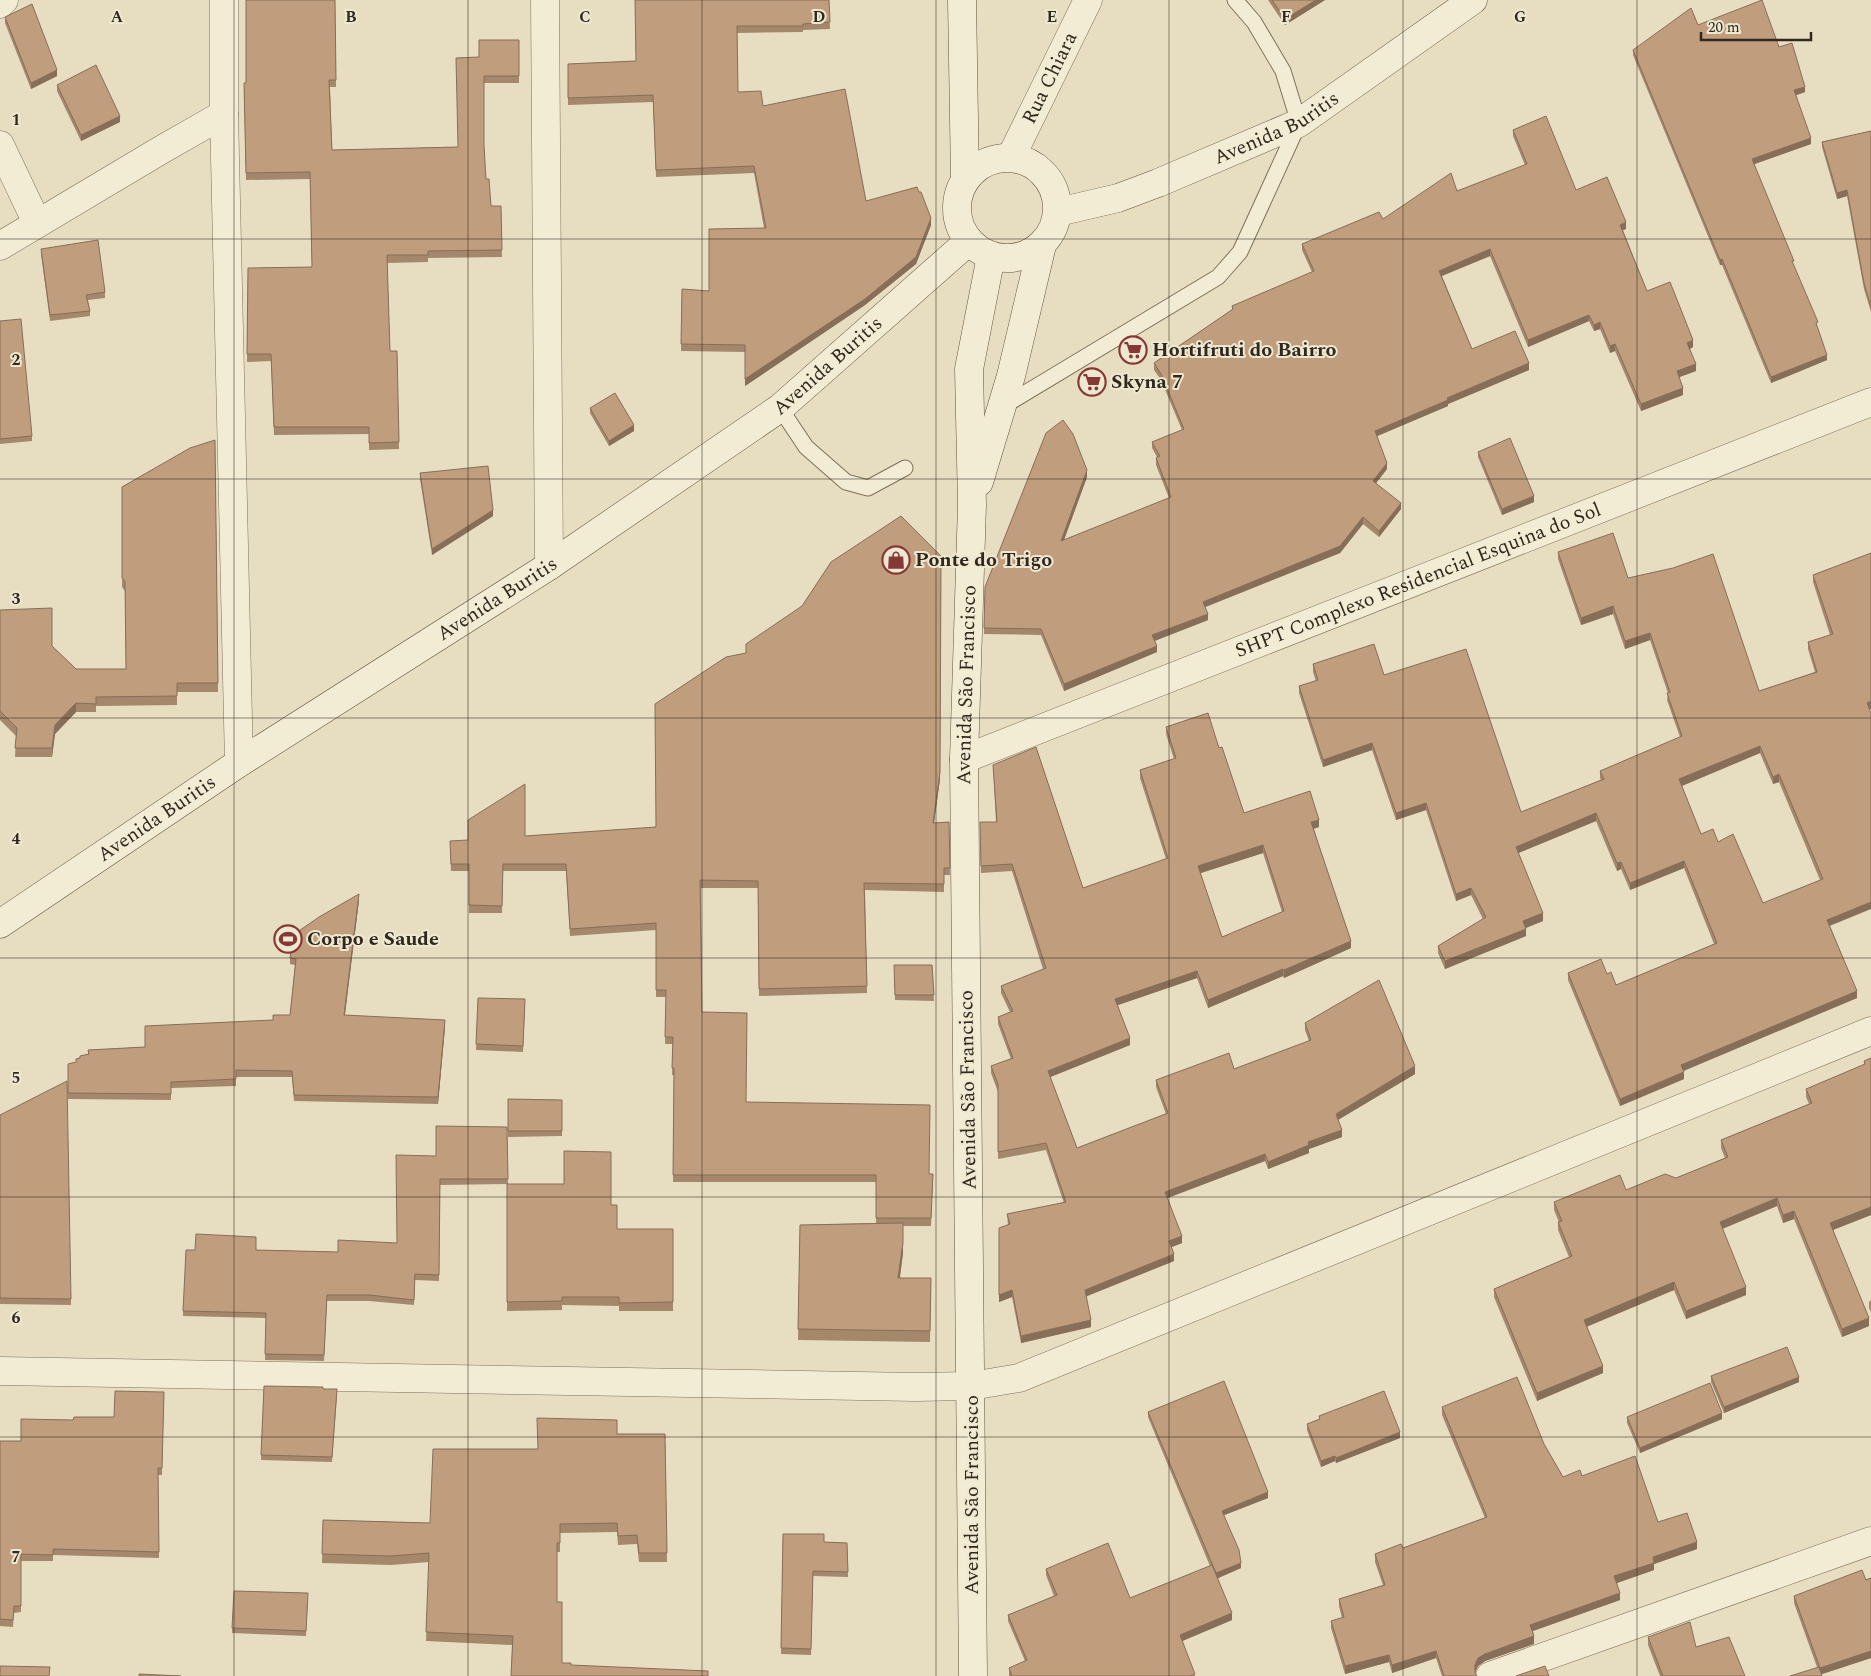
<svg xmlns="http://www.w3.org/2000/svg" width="1871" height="1676" font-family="Spectral,serif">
  <rect width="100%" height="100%" fill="#e7dec2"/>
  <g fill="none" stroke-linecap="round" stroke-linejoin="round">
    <g stroke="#7e705c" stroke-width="17">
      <path id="lane" d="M1002 407 1218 277 1240 252 1299 123 1283 71 1254 22 1235 0
        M780 408 806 447 846 482 868 488 905 468"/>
    </g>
    <g stroke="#7e705c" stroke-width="29">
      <g id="street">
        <path d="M224 0V114L239 763"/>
        <path d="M545 0 549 566"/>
        <path d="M0 4 4 0"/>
        <path d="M0 145 37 223"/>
        <path id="s1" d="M1011 157 1088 0"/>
        <path d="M0 246 161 150 224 114"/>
        <path id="s2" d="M964 759 1871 402"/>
        <path d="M0 1371 915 1387 971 1386 1019 1378 1871 1031"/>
        <path d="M1490 1676 1871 1541"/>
      </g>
    </g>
    <g stroke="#60523f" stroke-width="29">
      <g id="secondary">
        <path d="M962 0 965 179"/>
        <circle cx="1007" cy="208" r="50"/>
        <path id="s3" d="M1058 212 1118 198 1158 183 1299 123 1473 0"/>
        <path d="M979 482 1011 376 1042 245"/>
        <path id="s4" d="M0 924 239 763 549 566 780 408 969 241"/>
        <path id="s5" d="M973 1676 964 759 972 505 969 369 991 256"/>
      </g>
    </g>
    <use href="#lane" stroke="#f3ecd4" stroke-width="15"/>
    <use href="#street" stroke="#f3ecd4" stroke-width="28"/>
    <use href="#secondary" stroke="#f3ecd4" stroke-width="28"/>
  </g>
  <path fill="#a5876c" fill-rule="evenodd" d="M335 0 336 87H330L332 150 458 147 479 57 519 40V83H484V146L486 179 491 206H501L502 257 428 258V262L387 263 390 351H397L399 449 369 450V434L274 435 271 361 247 362 248 268 312 267 310 179 246 180 244 90 246 83Z
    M635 0H829L830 29 803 30V32L737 33 738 92 763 106 866 201 931 225 916 264 865 305 745 386V352L681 351 682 289 709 291 764 228 754 173 656 177 653 102 568 105V64L636 61Z
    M1268 0H1325L1285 25Z
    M5 17 57 76 31 89 5 23Z
    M1779 47 1805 92 1796 95 1811 144 1754 164 1818 328 1827 360 1771 383 1722 265H1720L1633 55V50Z
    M57 85 120 122 81 141 57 91Z
    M1513 130 1576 190 1626 229 1623 230 1647 291 1693 347 1690 349 1696 371 1679 377 1683 395 1641 411 1615 351 1610 353 1600 329 1594 331 1589 321 1528 347 1490 256 1442 276 1472 349 1529 370 1448 404V406L1377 436 1387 469 1376 483 1401 509 1379 537 1363 524 1340 553 1205 607 1208 620 1154 641 1157 652 1064 691 1041 635 984 634 985 587 1087 477 1064 540 1169 498 1156 465V458L1157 457 1152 448V442L1182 430 1161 380 1154 370V363L1232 310V306L1312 272 1302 250V244L1383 219 1457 191 1525 165 1513 136Z
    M1871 131V312L1864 289 1847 196 1837 199 1822 147V142Z
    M41 249 105 292V298L88 300 90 311V316L50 321 41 254Z
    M0 321 32 436V441L0 444Z
    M590 408 634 431 609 446 590 413Z
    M215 440 218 692H177V705L96 706V712H76L55 734 52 757H15L16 736 0 720V610L52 646 76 669H126L125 591 122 587V487Z
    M1478 452 1534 502 1502 515 1478 457Z
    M420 473 493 516 432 555 420 479Z
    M1558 552 1628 578 1759 691 1815 672 1808 649V642L1830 635 1813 582V575L1871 553V709H1870L1830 926 1857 998 1683 1071 1684 1079 1620 1106 1568 980V973L1607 974 1616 985 1714 944 1684 868 1630 890 1621 869 1617 871 1596 821 1518 853 1543 921 1526 928V936L1445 969 1438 953V946L1483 919 1471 895 1456 901 1426 810 1396 820 1372 750 1323 767 1299 693V686L1316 681 1313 672V664L1384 675 1521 812 1601 780 1600 778V771L1680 737 1667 700 1668 693 1650 640 1625 649 1613 614 1581 625 1558 559ZM1760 753 1773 784 1779 782 1820 880 1763 903 1718 842 1701 834 1682 786Z
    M1166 727 1219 748 1244 813 1319 827 1314 829 1351 948 1284 978 1283 976 1208 1008 1197 978 1118 1005 1130 1045 1050 1077 1077 1148 1166 1114 1156 1087V1080L1234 1069 1309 1041 1305 1030V1023L1415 1074 1338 1120 1342 1137 1309 1149V1153L1268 1169 1265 1161 1167 1198 1182 1243 1172 1247 1174 1261 1086 1296 1091 1327 1021 1343 1012 1297 999 1302V1228L1008 1225 1007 1214 1064 1203 1046 1150 998 1159V1092L991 1073V1066L1011 1059 998 1024V1017L1010 1012 1001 993V986L1043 969 1012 871 981 873 980 822H996L993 765 1083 888 1166 859 1140 778V770L1174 759 1166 734ZM1263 853 1282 912 1222 937 1200 873Z
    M940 779 934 823 949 822 950 875H944V892L865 890 867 993 759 996 758 888H701L702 1012 746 1102 929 1174H933L931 1226H903V1253L900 1278H931L930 1342 798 1340 800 1225 876 1223V1182H673L674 1075H672L673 1044H665L666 997H656V930L570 936 566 871H503L502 913H469V871H451L450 849 468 840 656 827Z
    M359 900 345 1015 445 1027 438 1104 294 1101 292 1077H236V1086L171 1088V1100L68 1099V1064L76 1062V1059L88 1054V1050L145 1047 273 1020 290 1015 295 965 290 964V958Z
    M894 965H932L934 1001 895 1000Z
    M478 998 525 1005 523 1052 476 1050Z
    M1871 1058V1215L1833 1230 1869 1326 1842 1337 1794 1219 1783 1223 1777 1206 1722 1228 1746 1295 1686 1319 1674 1290 1587 1326 1603 1373 1537 1401 1494 1297V1289L1569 1257 1558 1230V1222H1559L1554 1210V1202L1626 1190 1676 1178 1725 1158 1721 1148V1140L1809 1104 1806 1097V1089L1864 1065V1061Z
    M508 1099 562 1100V1136L508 1137Z
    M0 1115 71 1299V1305L0 1304Z
    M507 1127 508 1184 611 1205 617 1229H673V1311H619V1306L562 1305V1310L507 1311V1184L440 1185 439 1281 415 1280 414 1305 369 1301H327L324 1361 265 1360 266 1318 183 1316V1311L256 1250 338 1252 397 1243 436 1156Z
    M1871 1300V1312L1869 1308V1302Z
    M1711 1376 1799 1382 1724 1413 1711 1382Z
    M264 1386 323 1389 337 1395 332 1462 261 1460Z
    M164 1392 162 1475H158L159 1558 53 1555V1561H21V1612L14 1613 13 1627 0 1626V1441H21L73 1420 114 1417Z
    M1442 1407 1544 1444 1563 1477 1582 1476 1658 1522 1697 1549 1654 1564V1570L1617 1583 1620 1600 1533 1631 1534 1644 1485 1661 1478 1666 1475 1672 1477 1676H1442L1436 1658 1392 1673 1389 1662 1345 1674 1331 1628V1621L1342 1618 1339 1606V1599L1383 1585 1375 1562V1554L1403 1548 1485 1518 1442 1415Z
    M1148 1412 1268 1498 1224 1515 1241 1568 1218 1578 1232 1620 1182 1641 1195 1676H1009V1668L1025 1661 1008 1621V1615L1054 1596 1046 1575V1569L1130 1598 1210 1566 1148 1417Z
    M1319 1416 1400 1438 1336 1463 1335 1461 1321 1467 1307 1430V1424L1319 1419Z
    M1627 1417 1722 1419 1640 1453 1627 1423Z
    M617 1434H665L667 1562H639L637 1544 618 1545 617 1532 560 1533V1552H557L511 1676 512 1645 426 1641 429 1562 391 1565 322 1563 323 1520 430 1523 538 1449Z
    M783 1534 824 1542 847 1543 848 1577 813 1576 811 1655 781 1654Z
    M1871 1578V1658L1822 1674 1817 1667 1794 1603V1596Z
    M308 1598 306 1636 232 1633V1628Z
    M1648 1637 1745 1676H1660L1648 1645Z"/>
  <path fill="#866e58" d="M1316 0H1325L1285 25V19Z
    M57 70V76L31 89V83Z
    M1805 87V92L1794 96V90Z
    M120 116V122L81 141V135Z
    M1811 138V144L1752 165V159Z
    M1847 190V196L1837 199V193Z
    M931 218V225L916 264 865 305 745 386V379Z
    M1626 222V229L1620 231V225Z
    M1490 249V256L1439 277V271Z
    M1722 259V265H1720V260Z
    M1589 315V321L1528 347V340Z
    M1600 322V329L1594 331V325Z
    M1693 340V347L1687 350V343Z
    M1615 344V351L1610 353V346Z
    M1827 355V360L1771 383V377Z
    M1529 363V370L1448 404V406L1375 437V431L1447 398Z
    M1696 364V371L1677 378V371Z
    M1683 388V395L1641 411V404Z
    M634 425V431L609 446V441Z
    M1387 463V469L1373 487V481Z
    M1087 470V477L1061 548V541Z
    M1534 496V502L1502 515V509Z
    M1401 503V509L1379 537V531Z
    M493 510V516L432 555V549Z
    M1363 517V524L1340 553 1203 608V602Z
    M941 556 940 779 933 830Z
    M1613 606V614L1581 625V618Z
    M1208 614V620L1152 642V635Z
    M1650 633V640L1625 649V641Z
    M1157 646V652L1064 691V684Z
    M1871 701V709L1867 710V703Z
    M76 703V712L55 734 52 757V748L55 725Z
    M1372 743V750L1323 767V760Z
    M1760 746V753L1679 787V779Z
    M1779 774V782L1773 784V777Z
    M1426 803V810L1396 820V813Z
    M1596 813V821L1516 854V847Z
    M1319 820V827L1311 829V822Z
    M1263 845V853L1198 874V866Z
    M1684 861V868L1630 890V883Z
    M1621 862V869L1617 871V863Z
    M1471 888V895L1456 901V894Z
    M359 894V900L344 1021V1015Z
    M1871 902V909L1827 927V920Z
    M1543 913V921L1523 929V921Z
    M1526 929V936L1445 969V961Z
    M1351 941V948L1284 978V970Z
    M1283 969V976L1208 1008V1000Z
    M1197 971V978L1115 1006V999Z
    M1857 991V998L1681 1072V1065Z
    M445 1020V1027L438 1104V1097Z
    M1130 1038V1045L1048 1078V1071Z
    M1415 1066V1074L1336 1121V1114Z
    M1684 1072V1079L1620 1106V1099Z
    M1342 1130V1137L1309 1149V1153L1268 1169V1162L1308 1142Z
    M1265 1154V1161L1165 1199V1192Z
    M1777 1198V1206L1720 1230V1222Z
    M1871 1207V1215L1830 1231V1223Z
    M1794 1211V1219L1783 1223V1215Z
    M903 1223V1253L898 1289V1278Z
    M1182 1236V1243L1169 1248V1241Z
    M1174 1254V1261L1085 1297V1290Z
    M1674 1282V1290L1584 1328V1320Z
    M1746 1287V1295L1686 1319V1311Z
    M1012 1290V1297L999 1302V1295Z
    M1869 1318V1326L1842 1337V1329Z
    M1091 1320V1327L1021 1343V1336Z
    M1603 1366V1373L1537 1401V1393Z
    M1799 1377V1382L1724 1413V1407Z
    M1722 1413V1419L1640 1453V1448Z
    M1400 1432V1438L1336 1463V1458Z
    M1335 1456V1461L1321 1467V1461Z
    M1268 1492V1498L1222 1516V1511Z
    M1697 1542V1549L1654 1564V1570L1614 1584V1576L1653 1557Z
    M1241 1563V1568L1216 1579V1573Z
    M1620 1593V1600L1530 1632V1625Z
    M1232 1613V1620L1180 1642V1635Z
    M1534 1636V1644L1485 1661 1478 1666 1475 1673V1665L1478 1658 1485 1654Z
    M1436 1651V1658L1392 1673V1665Z
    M1871 1651V1658L1819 1675V1668Z
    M1389 1655V1662L1345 1674V1666Z"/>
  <path fill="#c09d7d" stroke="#866e58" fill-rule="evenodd" d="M246 0H335L336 80H329L332 150 458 147 456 58 479 57V40H519V76H484V146L486 179H489L491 206H501L502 250 428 251V255H387L390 351H397L399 442 369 443V427H274L271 354H247L248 268 312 267 310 172 246 173 244 83H246Z
    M635 0H829L830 22 803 24V26H737L738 92 761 91 763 106 845 89 866 201 917 187 919 192H921L931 218 916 257 865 299 745 379V345L681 344 682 289 709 291V229L766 228 754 166 656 170 653 95 568 98V64L636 61Z
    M1272 0H1316L1285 19Z
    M1762 0 1779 47 1792 43 1805 87 1794 90 1811 138 1752 159 1794 261H1792L1818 322 1816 323 1827 355 1771 377 1722 259 1720 260 1633 50 1691 8 1698 25Z
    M32 4 57 70 31 83 5 17Z
    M96 65 120 116 81 135 57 85Z
    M1546 116 1576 190 1607 177 1626 222 1620 225 1647 291 1670 282 1693 340 1687 343 1696 364 1677 371 1683 388 1641 404 1615 344 1610 346 1600 322 1594 325 1589 315 1528 340 1490 249 1439 271 1472 349 1515 331 1529 363 1447 398 1448 400 1375 431 1387 463 1373 481 1401 503 1379 531 1363 517 1340 546 1203 602 1208 614 1152 635 1157 646 1064 684 1041 629 984 628 985 587 1046 433 1063 420 1073 434 1087 470 1061 541 1171 497 1156 458 1160 456 1152 442 1184 429 1161 374 1154 363 1233 309 1232 306 1314 271 1302 244 1379 212 1383 219 1451 173 1457 191 1527 164 1513 130Z
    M1871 131V307L1864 283 1847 190 1837 193 1822 142Z
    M98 240 105 292 86 295 90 311 50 315 41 249Z
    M21 319 32 436 0 439V321Z
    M615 393 634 425 609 441 590 408Z
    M1510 438 1534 496 1502 509 1478 452Z
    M215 440 218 683H177V696L96 697V704L76 703 55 725 52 748H15L17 728 0 711V610L52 608V646L76 669H126L125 582 122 578V487L190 448Z
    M488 466 493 510 432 549 420 473Z
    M901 516 941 556 940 772 933 823 949 822 950 868H944V884L864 883 867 986 759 989 758 881 700 880 702 1012 747 1013 746 1102 930 1105 929 1174H933L931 1218H876V1175H673L674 1068H672L673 1037H665L666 990H656V923L570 929 566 864H503L502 906 469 905V864H451L450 841 468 840V820L525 784V836L656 827 655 704 726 657 746 653V644L802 606 831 562Z
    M1613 533 1628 578 1673 568 1713 554 1759 691 1817 672 1808 642 1833 634 1813 575 1871 553V701L1867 703 1871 713V902L1827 920 1857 991 1681 1065 1684 1072 1620 1099 1568 973 1601 959 1607 974 1611 972 1616 985 1717 943 1684 861 1630 883 1621 862 1617 863 1596 813 1516 847 1543 913 1523 921 1526 929 1445 961 1438 946 1486 917 1471 888 1456 894 1426 803 1396 813 1372 743 1323 760 1299 686 1318 680 1313 664 1374 644 1384 675 1466 649 1521 812 1604 779 1600 771 1682 736 1667 693 1670 692 1650 633 1625 641 1613 606 1581 618 1558 552ZM1760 746 1773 777 1779 774 1823 879 1763 903 1733 834 1718 842 1713 829 1701 834 1679 779Z
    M1208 713 1219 748 1222 747 1244 813 1310 791 1319 820 1311 822 1351 941 1284 970 1283 969 1208 1000 1197 971 1115 999 1130 1038 1048 1071 1077 1148 1168 1113 1156 1080 1229 1053 1234 1069 1311 1040 1305 1023 1379 980 1415 1066 1336 1114 1342 1130 1308 1142 1309 1145 1268 1162 1265 1154 1165 1192 1182 1236 1169 1241 1174 1254 1085 1290 1091 1320 1021 1336 1012 1290 999 1295V1228L1010 1224 1007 1214 1066 1202 1046 1143 998 1152V1084L991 1066 1013 1058 998 1017 1013 1011 1001 986 1046 968 1012 864 981 866 980 822H997L993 765 1036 747 1083 888 1168 858 1140 770 1176 758 1166 727ZM1263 845 1284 911 1222 937 1198 866Z
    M359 894 344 1015 445 1020 438 1097 294 1095 292 1071 236 1070V1079L171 1082V1094L68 1093V1064L76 1062V1059L80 1058V1056L89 1054 88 1050 145 1047V1026L273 1020V1015H290L296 959 290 958 293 935 319 917Z
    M894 965H932L934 995H895Z
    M478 998 525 999 523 1046 476 1044Z
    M1871 1058V1207L1830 1223 1869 1318 1842 1329 1794 1211 1783 1215 1777 1198 1720 1222 1746 1287 1686 1311 1674 1282 1584 1320 1603 1366 1537 1393 1494 1289 1572 1256 1558 1222 1562 1221 1554 1202 1620 1175 1626 1190 1665 1174 1676 1178 1728 1157 1721 1140 1812 1103 1806 1089 1865 1064 1864 1061Z
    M67 1081 71 1299 0 1298V1115Z
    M508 1099 562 1100V1131H508Z
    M436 1126 507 1127 508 1179H440L439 1275 415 1274 414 1300 369 1295H327L324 1355 265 1354 266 1313 183 1311 186 1250H195L196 1234 256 1237V1250L338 1252V1240L397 1243 396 1155 436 1156Z
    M564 1151 611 1152V1205H617V1229H673V1302L619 1303V1297H562V1301L507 1302V1184H564Z
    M903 1223V1243L898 1278H931L930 1331 798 1329 800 1225Z
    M1787 1347 1799 1377 1724 1407 1711 1376Z
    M1517 1377 1544 1444 1563 1477 1580 1470 1582 1476 1635 1456 1658 1522 1687 1513 1697 1542 1653 1557 1654 1563 1614 1576 1620 1593 1530 1625 1534 1636 1485 1654 1478 1658 1475 1665V1673L1477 1676H1444L1436 1651 1392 1665 1389 1655 1345 1666 1331 1621 1344 1617 1339 1599 1385 1585 1375 1554 1401 1544 1403 1548 1487 1517 1442 1407Z
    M1224 1381 1268 1492 1222 1511 1239 1550 1241 1563 1216 1573 1148 1412Z
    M1710 1383 1722 1413 1640 1448 1627 1417Z
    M264 1386 323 1387V1389H337L332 1457 261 1455Z
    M115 1391 164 1392 162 1468H158L159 1552 53 1549V1555L21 1554V1606H14L13 1620 0 1619V1441H21V1419L73 1420 74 1417H114Z
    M1384 1391 1400 1432 1336 1458 1335 1456 1321 1461 1307 1424 1320 1419 1319 1416Z
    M537 1418 617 1420V1434H665L667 1553H639L637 1535 618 1536 617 1523 560 1524V1543H557V1602H562V1663H571V1665L708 1671V1676H511L513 1636 426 1632 429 1553 391 1556 322 1554 323 1520 430 1523 433 1449H538Z
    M783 1534H824V1542L847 1543 848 1572 813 1571 811 1649 781 1648Z
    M1108 1543 1130 1598 1212 1565 1232 1613 1180 1635 1195 1674 1190 1676H1012L1009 1668 1027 1660 1008 1615 1057 1595 1046 1569Z
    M1862 1570 1866 1580 1871 1578V1651L1820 1668 1794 1596Z
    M234 1591 308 1593 306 1631 232 1628Z
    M1690 1622 1696 1647 1729 1637 1745 1676H1663L1648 1637Z
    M0 1666 50 1667 49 1676H0Z
    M1545 1666 1549 1676H1516Z
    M1819 1667 1822 1676H1790Z
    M139 1674 181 1676H139Z"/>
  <path fill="none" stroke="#30281e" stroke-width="1" stroke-opacity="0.55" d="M234 0V1676M468 0V1676M702 0V1676M936 0V1676M1169 0V1676M1403 0V1676M1637 0V1676M0 239H1871M0 479H1871M0 718H1871M0 958H1871M0 1197H1871M0 1437H1871"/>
  <defs>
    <g id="supermarket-ring" transform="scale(1.4375)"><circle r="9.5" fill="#efe8d1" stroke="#853834" stroke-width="1.5"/><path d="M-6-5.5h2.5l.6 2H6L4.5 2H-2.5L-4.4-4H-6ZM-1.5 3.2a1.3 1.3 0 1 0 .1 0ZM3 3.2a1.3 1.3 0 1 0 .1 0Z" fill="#853834"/></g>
    <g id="shop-ring" transform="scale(1.4375)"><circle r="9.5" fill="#efe8d1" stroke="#853834" stroke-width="1.5"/><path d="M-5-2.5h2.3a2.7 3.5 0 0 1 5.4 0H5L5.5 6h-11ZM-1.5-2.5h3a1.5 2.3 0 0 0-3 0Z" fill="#853834"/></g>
    <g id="stadium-ring" transform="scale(1.4375)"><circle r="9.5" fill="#efe8d1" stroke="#853834" stroke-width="1.5"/><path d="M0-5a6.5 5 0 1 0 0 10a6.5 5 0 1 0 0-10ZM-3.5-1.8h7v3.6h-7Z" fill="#853834"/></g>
  </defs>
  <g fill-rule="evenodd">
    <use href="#supermarket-ring" x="1133" y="350"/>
    <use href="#supermarket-ring" x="1092" y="382"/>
    <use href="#shop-ring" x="896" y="560"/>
    <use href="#stadium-ring" x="288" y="939"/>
  </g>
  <g text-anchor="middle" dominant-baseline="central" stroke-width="4" stroke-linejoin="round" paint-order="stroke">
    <g font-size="20" fill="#30281e" stroke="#efe8d1">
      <text stroke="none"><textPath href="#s1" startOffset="88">Rua Chiara</textPath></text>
      <text stroke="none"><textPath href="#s3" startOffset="235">Avenida Buritis</textPath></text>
      <text stroke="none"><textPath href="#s4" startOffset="999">Avenida Buritis</textPath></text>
      <text stroke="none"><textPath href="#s2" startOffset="488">SHPT Complexo Residencial Esquina do Sol</textPath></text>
      <text stroke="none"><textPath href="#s4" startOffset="594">Avenida Buritis</textPath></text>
      <text stroke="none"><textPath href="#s5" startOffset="991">Avenida São Francisco</textPath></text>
      <text stroke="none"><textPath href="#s4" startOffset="189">Avenida Buritis</textPath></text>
      <text transform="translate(968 1090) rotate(-91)">Avenida São Francisco</text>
      <text transform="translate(972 1495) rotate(-90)">Avenida São Francisco</text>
    </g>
    <g font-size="20" font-weight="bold" fill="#30281e" stroke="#efe8d1" text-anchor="start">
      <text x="1152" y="350">Hortifruti do Bairro</text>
      <text x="1111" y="382">Skyna 7</text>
      <text x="915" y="560">Ponte do Trigo</text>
      <text x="307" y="939">Corpo e Saude</text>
    </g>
  </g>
  <g font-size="16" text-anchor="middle" font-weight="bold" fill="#30281e" stroke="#efe8d1" stroke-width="4" stroke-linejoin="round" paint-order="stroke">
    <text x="117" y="22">A</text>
    <text x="351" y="22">B</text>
    <text x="585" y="22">C</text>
    <text x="819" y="22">D</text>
    <text x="1052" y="22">E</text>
    <text x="1286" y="22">F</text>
    <text x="1520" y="22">G</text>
    <text x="16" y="125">1</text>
    <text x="16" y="365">2</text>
    <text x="16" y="604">3</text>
    <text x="16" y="844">4</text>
    <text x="16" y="1083">5</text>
    <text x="16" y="1323">6</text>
    <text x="16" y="1562">7</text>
  </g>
  <path d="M1701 32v8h110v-8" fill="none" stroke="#30281e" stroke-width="2.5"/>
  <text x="1708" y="32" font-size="15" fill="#30281e" stroke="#efe8d1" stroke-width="4" paint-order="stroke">20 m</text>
</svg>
